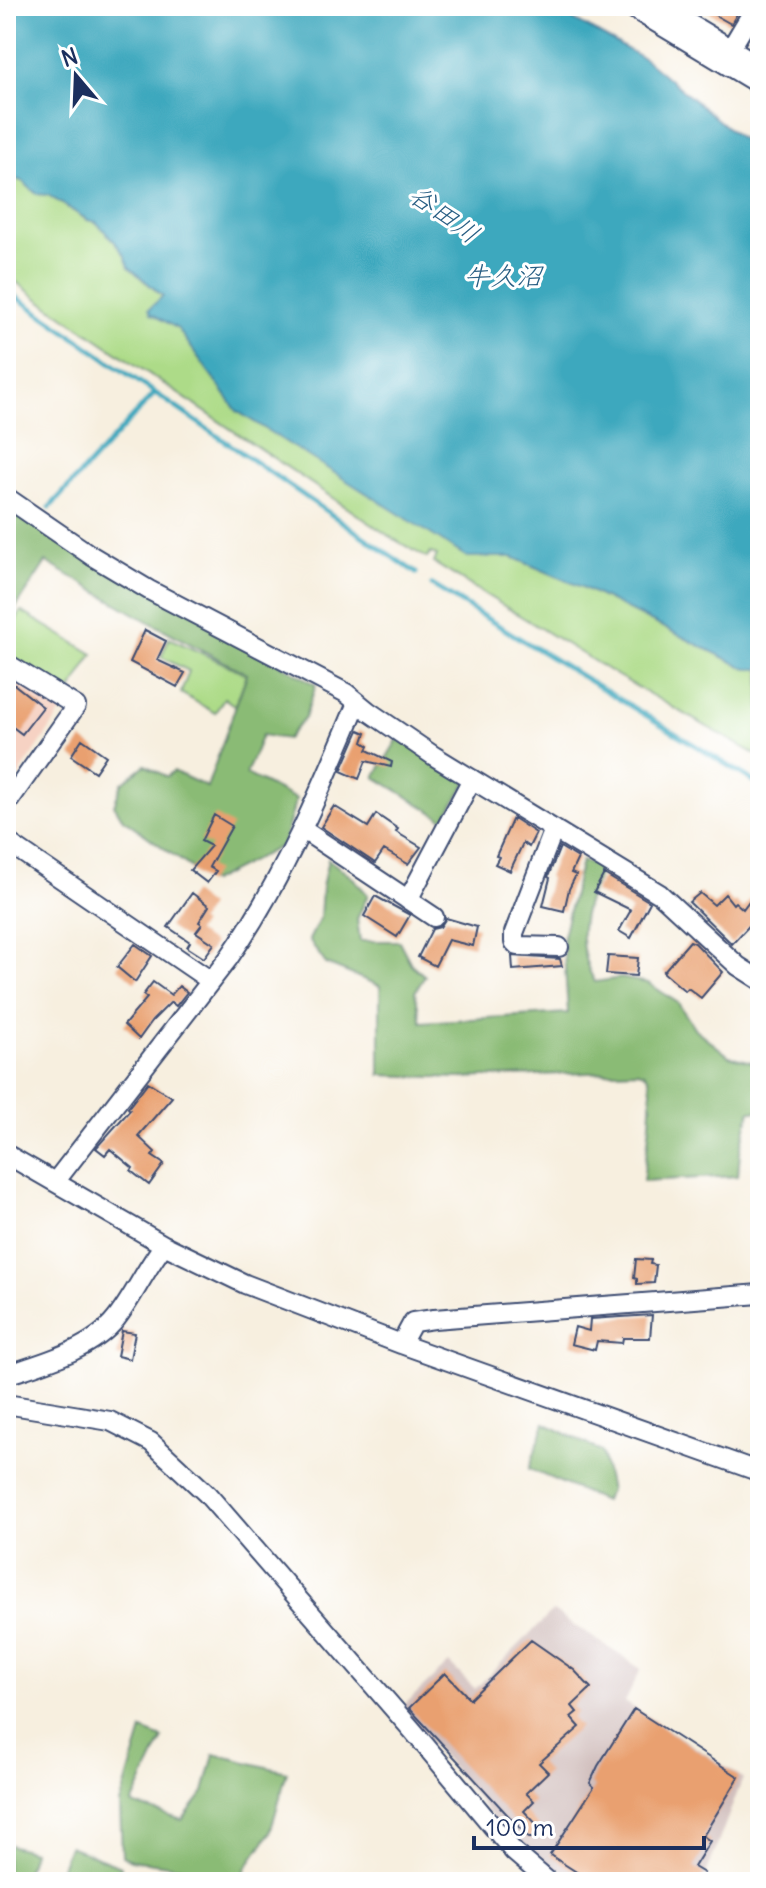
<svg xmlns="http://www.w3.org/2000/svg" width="766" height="1888" font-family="Delius,'Klee One',sans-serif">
  <rect width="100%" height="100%" fill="#fff"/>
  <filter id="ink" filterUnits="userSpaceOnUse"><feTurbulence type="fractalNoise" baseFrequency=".0125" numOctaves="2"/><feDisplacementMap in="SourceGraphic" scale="16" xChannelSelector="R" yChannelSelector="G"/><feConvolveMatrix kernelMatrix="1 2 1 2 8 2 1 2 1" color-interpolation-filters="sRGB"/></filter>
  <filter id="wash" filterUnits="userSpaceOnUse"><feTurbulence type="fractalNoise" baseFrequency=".006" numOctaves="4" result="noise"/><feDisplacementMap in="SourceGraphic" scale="32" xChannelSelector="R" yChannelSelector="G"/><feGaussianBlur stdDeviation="1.8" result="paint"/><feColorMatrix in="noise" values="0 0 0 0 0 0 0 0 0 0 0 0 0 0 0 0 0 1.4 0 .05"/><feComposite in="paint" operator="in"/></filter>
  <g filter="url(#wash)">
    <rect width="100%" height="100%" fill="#f7efdf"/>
    <path fill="#f6d2c3" d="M6 671 60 704 62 711 6 794Z"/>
    <path fill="#d1bfbd" d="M553 1611 641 1669 625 1702 743 1778 703 1882H562L549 1874 517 1847 402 1707 449 1663 475 1689Z"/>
    <path fill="#addb88" stroke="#648573" stroke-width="2" d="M6 176 22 181 37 194 48 195 87 220 96 222 115 242 125 256 129 267 163 297 151 313 178 329 237 411 467 556 512 557 582 587 747 669H760V757L618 676 434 563 437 555 431 553 427 558 392 538 41 301 6 274Z
      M21 611 93 654 70 692 6 654V637Z
      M169 638 247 674 235 706 224 698 215 713 181 693 189 671 161 657Z"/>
    <path fill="#8abb74" stroke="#527569" stroke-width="2" d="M6 503 316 685 305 717 287 739 262 735 246 774 296 799 283 845 211 882 122 818 114 805 122 783 145 765 167 777 173 771 207 787 247 674 140 617 46 562 6 623Z
      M398 739 467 782 444 819 375 777Z
      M328 859 354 879 368 895 357 919 360 941H399L411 964 425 976 415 992 421 1022 568 1013 563 936 581 861 603 867C582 904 572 943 595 982L621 978 648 983 678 1003 695 1029 729 1056 760 1064V1111H750L740 1152 738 1176 643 1181C645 1162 657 1091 648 1077 645 1072 644 1073 638 1071L459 1078 380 1075V986L326 964 309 940 320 918 322 887Z
      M545 1423 602 1452 610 1491 604 1501 529 1469Z
      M142 1730 163 1738 132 1804 182 1820 204 1792 214 1754 287 1772 270 1833 246 1868 241 1882H188L190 1868 131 1860 122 1856 120 1804Z
      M6 1844 33 1852 24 1882H6Z
      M69 1846 121 1866 119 1882H55Z"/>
    <path fill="#3ea8be" stroke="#2c6c8e" stroke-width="2" d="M6 6H549L645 59 760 155V669H747L582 587 512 557H467L237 411 178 329 151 313 149 309 163 296 129 267 125 256 115 242 96 222 88 220 48 195 37 194 22 181 6 176Z"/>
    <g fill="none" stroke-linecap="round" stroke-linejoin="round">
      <path stroke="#3ea8be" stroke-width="5" d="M6 290 416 573
        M50 507 155 393
        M432 585 760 785"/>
    </g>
    <g id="blocks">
      <path fill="#e9a06f" d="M699 6H739L741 7 731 24Z
        M145 630 166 641 157 660 185 673 177 687 130 662Z
        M6 678 43 707 22 734 6 722Z
        M359 730 366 733 363 742 369 746 367 750 392 762 391 767 366 761 359 779 341 771Z
        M82 739 106 756 95 772 71 756Z
        M334 806 368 827 376 814 398 829 396 832 421 847 408 864 384 850 375 863 321 827Z
        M214 815 232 826 209 867 216 871 207 883 190 870 211 846 201 841Z
        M513 818 536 833 529 847 523 843 510 871 495 864 499 857 496 856Z
        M560 847 578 858 571 873 576 875 569 889 564 911 543 906 550 878 548 877Z
        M604 874 650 902 631 938 619 931 631 910 594 892Z
        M760 886V914L732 944 689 902 700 893 714 905 725 894 733 904 735 902 743 909Z
        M192 893 209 906 199 922 202 924 196 932 214 944 204 958 187 947 190 942 168 927Z
        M375 896 410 915 397 937 364 916Z
        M446 918 477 927 473 946 448 940 435 966 418 957 432 929 440 927Z
        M690 941 695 943 723 972 701 998 688 988 685 991 663 972Z
        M135 944 152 956 135 982 117 967Z
        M512 956 560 959 562 966 513 970Z
        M608 956 638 958 636 976 606 974Z
        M153 982 171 995 179 986 187 992 176 1006 171 1002 152 1021 139 1039 124 1025 147 998 143 995Z
        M148 1082 172 1097 138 1136 155 1152 152 1156 164 1164 149 1185 131 1171 133 1168 110 1149 105 1155 96 1148 130 1110 128 1108Z
        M636 1259 651 1260 650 1264 656 1265 654 1283 637 1284V1279L634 1278Z
        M652 1315 650 1338H623L622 1343 597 1341 595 1350 571 1344 575 1327 589 1331 590 1319Z
        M122 1331 135 1333 130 1359 117 1356Z
        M531 1640 574 1670 591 1688 572 1706 577 1712 571 1717 580 1727 539 1763 548 1772 526 1793 534 1801 524 1811 542 1830 534 1838H529L409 1708 445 1673 470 1699Z
        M634 1709 739 1777 703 1836 710 1841 694 1867 704 1873 699 1882H572L578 1873 550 1855 594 1787 590 1783 598 1766Z"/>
    </g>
  </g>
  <g filter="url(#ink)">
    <use href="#blocks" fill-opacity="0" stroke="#3c4c71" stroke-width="2"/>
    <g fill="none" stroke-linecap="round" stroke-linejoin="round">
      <g stroke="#3c4c71" stroke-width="22">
        <path id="minor" d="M629 6 760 85
          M660 6 760 66
          M731 48 756 6
          M6 497 92 556 149 590 346 693 368 711 434 756 660 894 738 966 760 980
          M6 663 76 706 6 805
          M302 829 434 917
          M554 829 514 933V942L518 946 559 947
          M6 841 211 981
          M408 900 472 779
          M6 1154 164 1245 245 1284 401 1344 760 1472
          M55 1182 228 959C283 880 320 792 357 703
          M401 1344 413 1322 434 1319 760 1294
          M6 1375C42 1363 92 1350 116 1319 134 1296 146 1268 164 1245
          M6 1404 110 1421 151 1442 207 1494 413 1731 514 1852 549 1882"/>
      </g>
      <use href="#minor" stroke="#fff" stroke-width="18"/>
    </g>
  </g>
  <g text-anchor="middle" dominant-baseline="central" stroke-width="6" stroke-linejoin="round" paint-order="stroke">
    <g font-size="26" font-style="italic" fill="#295f84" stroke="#fff">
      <text transform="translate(445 214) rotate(36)">谷田川</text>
      <text x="503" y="275">牛久沼</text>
    </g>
  </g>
  <rect width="766" height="1888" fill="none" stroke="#fff" stroke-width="32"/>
  <g transform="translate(76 76) rotate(341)" stroke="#ffffff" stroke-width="6" paint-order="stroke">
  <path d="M0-6L14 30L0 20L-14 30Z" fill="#1b2f5e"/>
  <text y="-12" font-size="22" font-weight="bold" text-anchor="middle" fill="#1b2f5e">N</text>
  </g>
  <path d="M474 1836v12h230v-12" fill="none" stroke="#1b2f5e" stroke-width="4"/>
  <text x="486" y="1836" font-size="24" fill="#1b2f5e" stroke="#ffffff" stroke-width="6" paint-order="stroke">100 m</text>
</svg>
